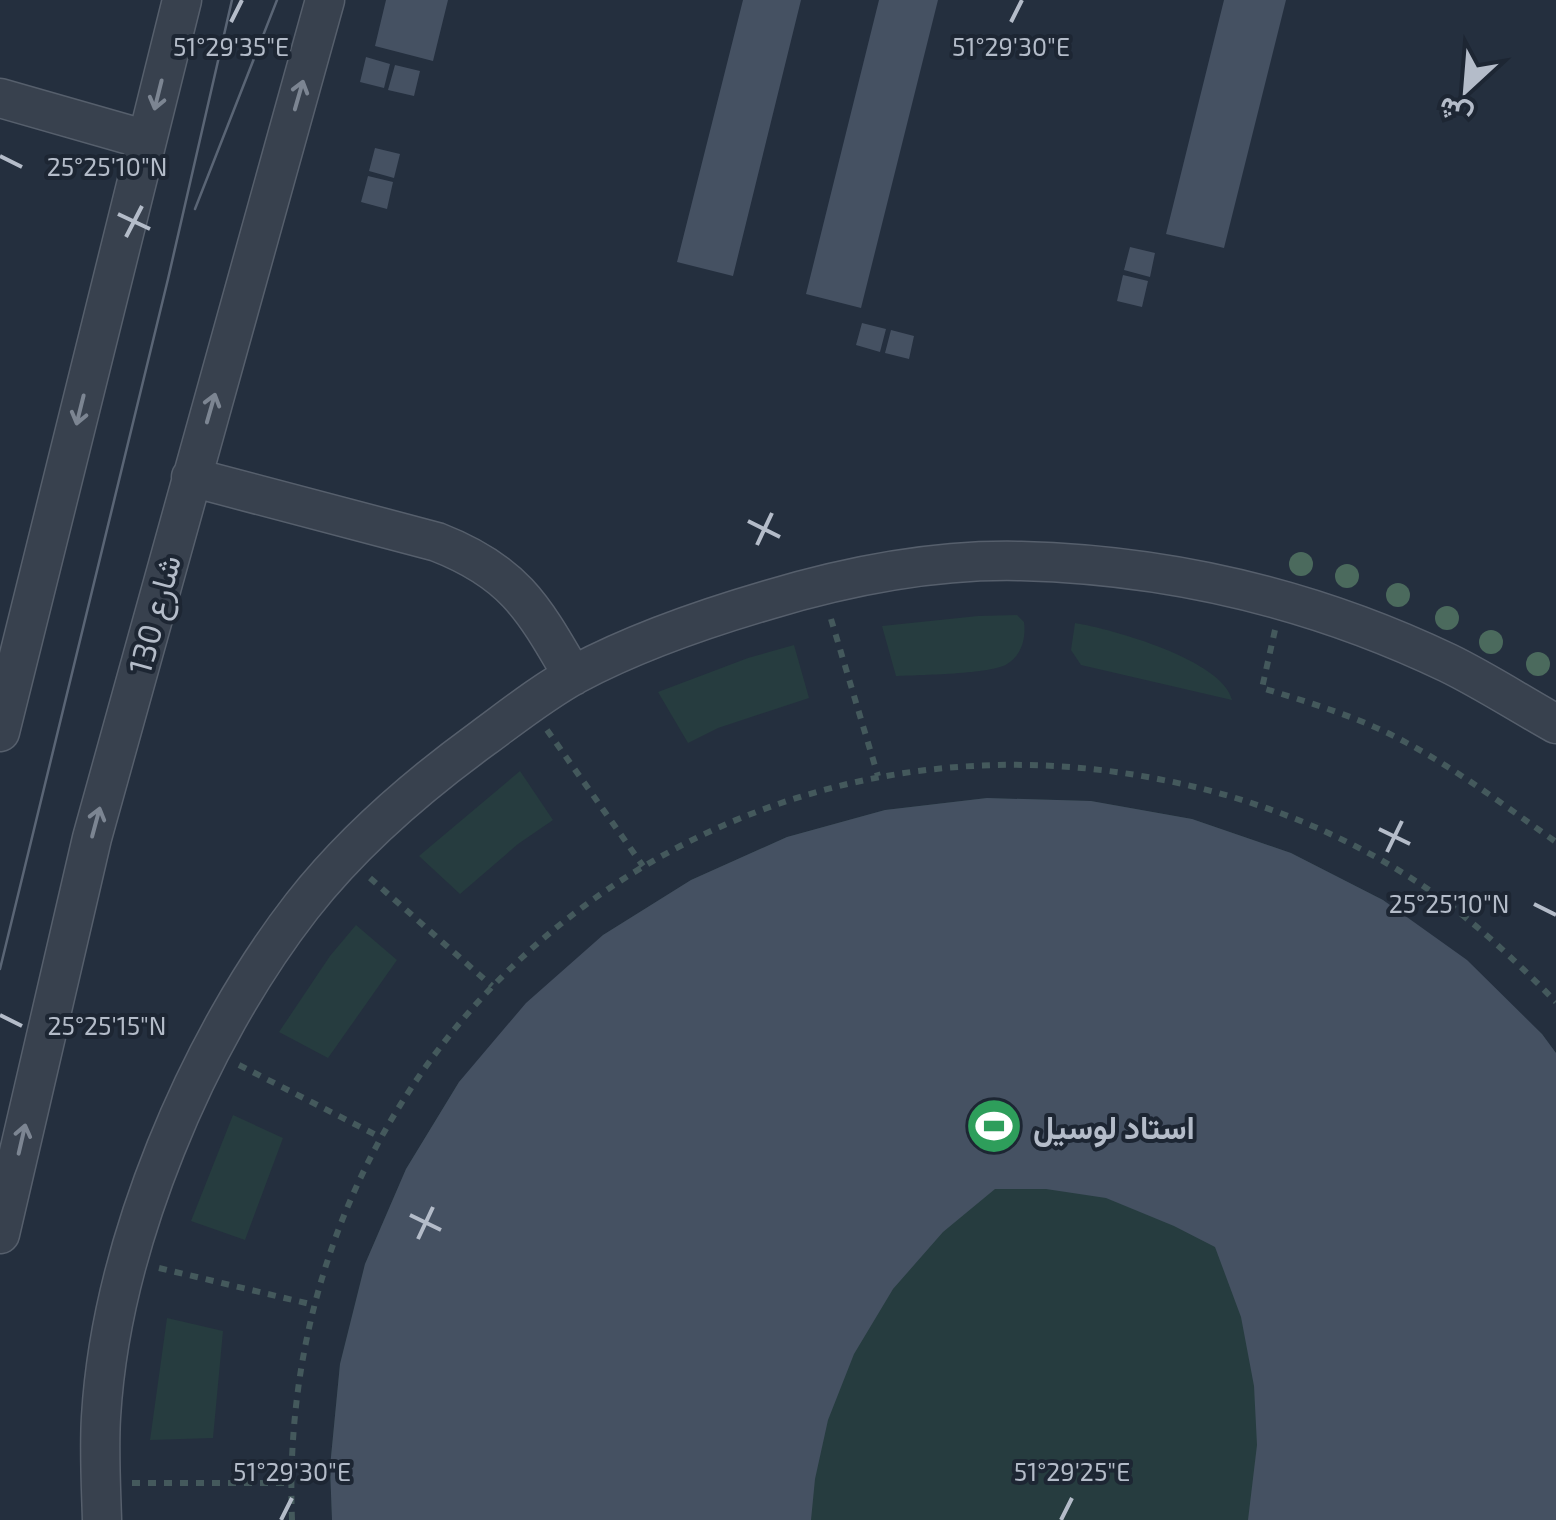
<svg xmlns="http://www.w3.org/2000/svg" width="1556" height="1520" font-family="'Exo 2',Vazirmatn,sans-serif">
  <rect width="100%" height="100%" fill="#242f3e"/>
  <path fill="#263c3f" d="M1017 615 1024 622C1026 638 1022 655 1007 664 993 674 918 675 896 676L882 626 978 616Z
    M1075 623C1112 629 1223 660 1232 700L1081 665 1071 650Z
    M794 645 809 698 718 728 688 743 658 692 748 658Z
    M520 771 553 820 518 844 460 894 419 856Z
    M987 798 1091 801 1192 819 1291 853 1383 900 1542 1034 1556 1053V1520H332L330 1467 340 1364 365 1264 406 1169 459 1082 603 935 691 880 787 837 885 810Z
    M356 925 397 960 328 1058 279 1032 330 956Z
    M233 1115 283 1138 245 1240 191 1221Z
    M167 1318 223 1331 213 1438 150 1440Z"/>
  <path fill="#455162" d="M386 0H448L433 61 375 46Z
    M743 0H801L733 276 677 262Z
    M879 0H938L861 308 806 294Z
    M1224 0H1286L1224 248 1166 234Z
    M366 57 390 64 384 88 360 82Z
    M395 65 420 71 414 96 388 90Z
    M375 148 400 154 394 178 369 171Z
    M368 176 393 182 387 209 361 202Z
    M1130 247 1155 253 1150 277 1124 270Z
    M1123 275 1148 281 1142 307 1117 301Z
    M862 323 886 329 880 352 856 345Z
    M891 330 914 336 909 359 885 353Z
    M987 798 1091 801 1192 819 1291 853 1383 900 1467 960 1542 1034 1556 1053V1520H1248L1257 1445 1254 1386 1241 1317 1215 1247 1174 1226 1106 1198 1046 1189H995L943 1232 893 1289 854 1354 828 1420 815 1479 811 1520H332L330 1467 340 1364 365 1264 406 1169 459 1082 526 1003 603 935 691 880 787 837 885 810Z"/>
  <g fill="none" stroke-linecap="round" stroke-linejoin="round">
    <g stroke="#565f6c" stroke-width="41">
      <path id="minor" d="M0 98 147 140
        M191 477 437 542C514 572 533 607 573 676
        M0 732 182 0
        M0 1234 92 838 325 0
        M102 1520C101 1486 99 1451 101 1417 111 1246 197 1041 302 906 352 842 417 786 483 738 513 716 543 692 576 674 636 642 703 619 768 600 848 576 937 559 1021 561 1170 565 1314 599 1448 663 1485 681 1520 704 1556 724"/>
    </g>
    <path stroke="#44595c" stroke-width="6" stroke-dasharray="8 8" stroke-linecap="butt" d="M831 619 878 776
      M1275 630 1262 688C1311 703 1362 718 1407 743 1459 771 1508 808 1556 842
      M547 730 643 866
      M370 878 492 986
      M239 1065 380 1137
      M159 1268 314 1305
      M132 1483H291
      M292 1520C273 1047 694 688 1158 779 1248 796 1337 830 1414 880 1467 914 1513 958 1556 1002"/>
    <use href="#minor" stroke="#38414e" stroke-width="38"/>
    <path stroke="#5a6575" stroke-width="2.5" d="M195 209 277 0
      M0 969 168 279 232 0"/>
  </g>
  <g fill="#4b6a5d">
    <circle cx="1301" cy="564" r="12"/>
    <circle cx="1347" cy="576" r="12"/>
    <circle cx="1398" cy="595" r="12"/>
    <circle cx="1447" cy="618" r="12"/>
    <circle cx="1491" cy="642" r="12"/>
    <circle cx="1538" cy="664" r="12"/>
  </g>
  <defs><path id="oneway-shaft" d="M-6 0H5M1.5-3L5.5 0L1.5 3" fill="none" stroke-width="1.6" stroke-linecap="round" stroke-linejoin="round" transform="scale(2.5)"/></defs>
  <g stroke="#7c8592">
    <use href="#oneway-shaft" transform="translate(158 95) rotate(104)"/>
    <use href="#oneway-shaft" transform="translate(299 95) rotate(-74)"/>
    <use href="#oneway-shaft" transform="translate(211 408) rotate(-74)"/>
    <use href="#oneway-shaft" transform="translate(80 410) rotate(104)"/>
    <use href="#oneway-shaft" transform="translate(96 822) rotate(-75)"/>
    <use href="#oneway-shaft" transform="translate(22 1139) rotate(-77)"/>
  </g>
  <path fill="none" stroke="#b4bcc9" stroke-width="4" d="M231 22 242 0M1011 22 1022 0M0 156 22 167M118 214 150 229M126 237 142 206M748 521 780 537M757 545 772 513M1379 829 1410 844M1387 852 1402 821M1534 904 1556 915M0 1015 22 1026M410 1215 441 1230M418 1239 433 1207M281 1520 292 1498M1061 1520 1072 1498"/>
  <defs>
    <g id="stadium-disc" transform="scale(2.875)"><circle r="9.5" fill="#2e9e5b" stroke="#1d2633"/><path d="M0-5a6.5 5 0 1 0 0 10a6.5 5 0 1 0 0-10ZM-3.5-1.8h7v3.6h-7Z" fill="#fff"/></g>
  </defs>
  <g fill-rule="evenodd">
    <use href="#stadium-disc" x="994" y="1126"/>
  </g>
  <g text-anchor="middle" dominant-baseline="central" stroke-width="8" stroke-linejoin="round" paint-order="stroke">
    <g font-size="32" fill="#b4bcc9" stroke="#1d2633">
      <text transform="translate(153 614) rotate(-75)">شارع 130</text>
    </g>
    <g font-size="32" font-weight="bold" fill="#b4bcc9" stroke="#1d2633" text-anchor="start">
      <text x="1033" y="1126">استاد لوسيل</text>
    </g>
  </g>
  <g font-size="25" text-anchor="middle" fill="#b4bcc9" stroke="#1d2633" stroke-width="8" stroke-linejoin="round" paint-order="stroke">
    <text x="231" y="56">51°29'35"E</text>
    <text x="1011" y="56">51°29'30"E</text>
    <text x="107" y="176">25°25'10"N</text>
    <text x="1449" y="913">25°25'10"N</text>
    <text x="107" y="1035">25°25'15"N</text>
    <text x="292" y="1481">51°29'30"E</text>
    <text x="1072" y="1481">51°29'25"E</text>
  </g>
  <g transform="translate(1466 90) rotate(206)" stroke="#1d2633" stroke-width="8" paint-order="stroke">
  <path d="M0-8L18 38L0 25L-18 38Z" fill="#b4bcc9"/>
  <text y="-15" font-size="28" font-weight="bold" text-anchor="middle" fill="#b4bcc9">ش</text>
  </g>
</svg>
